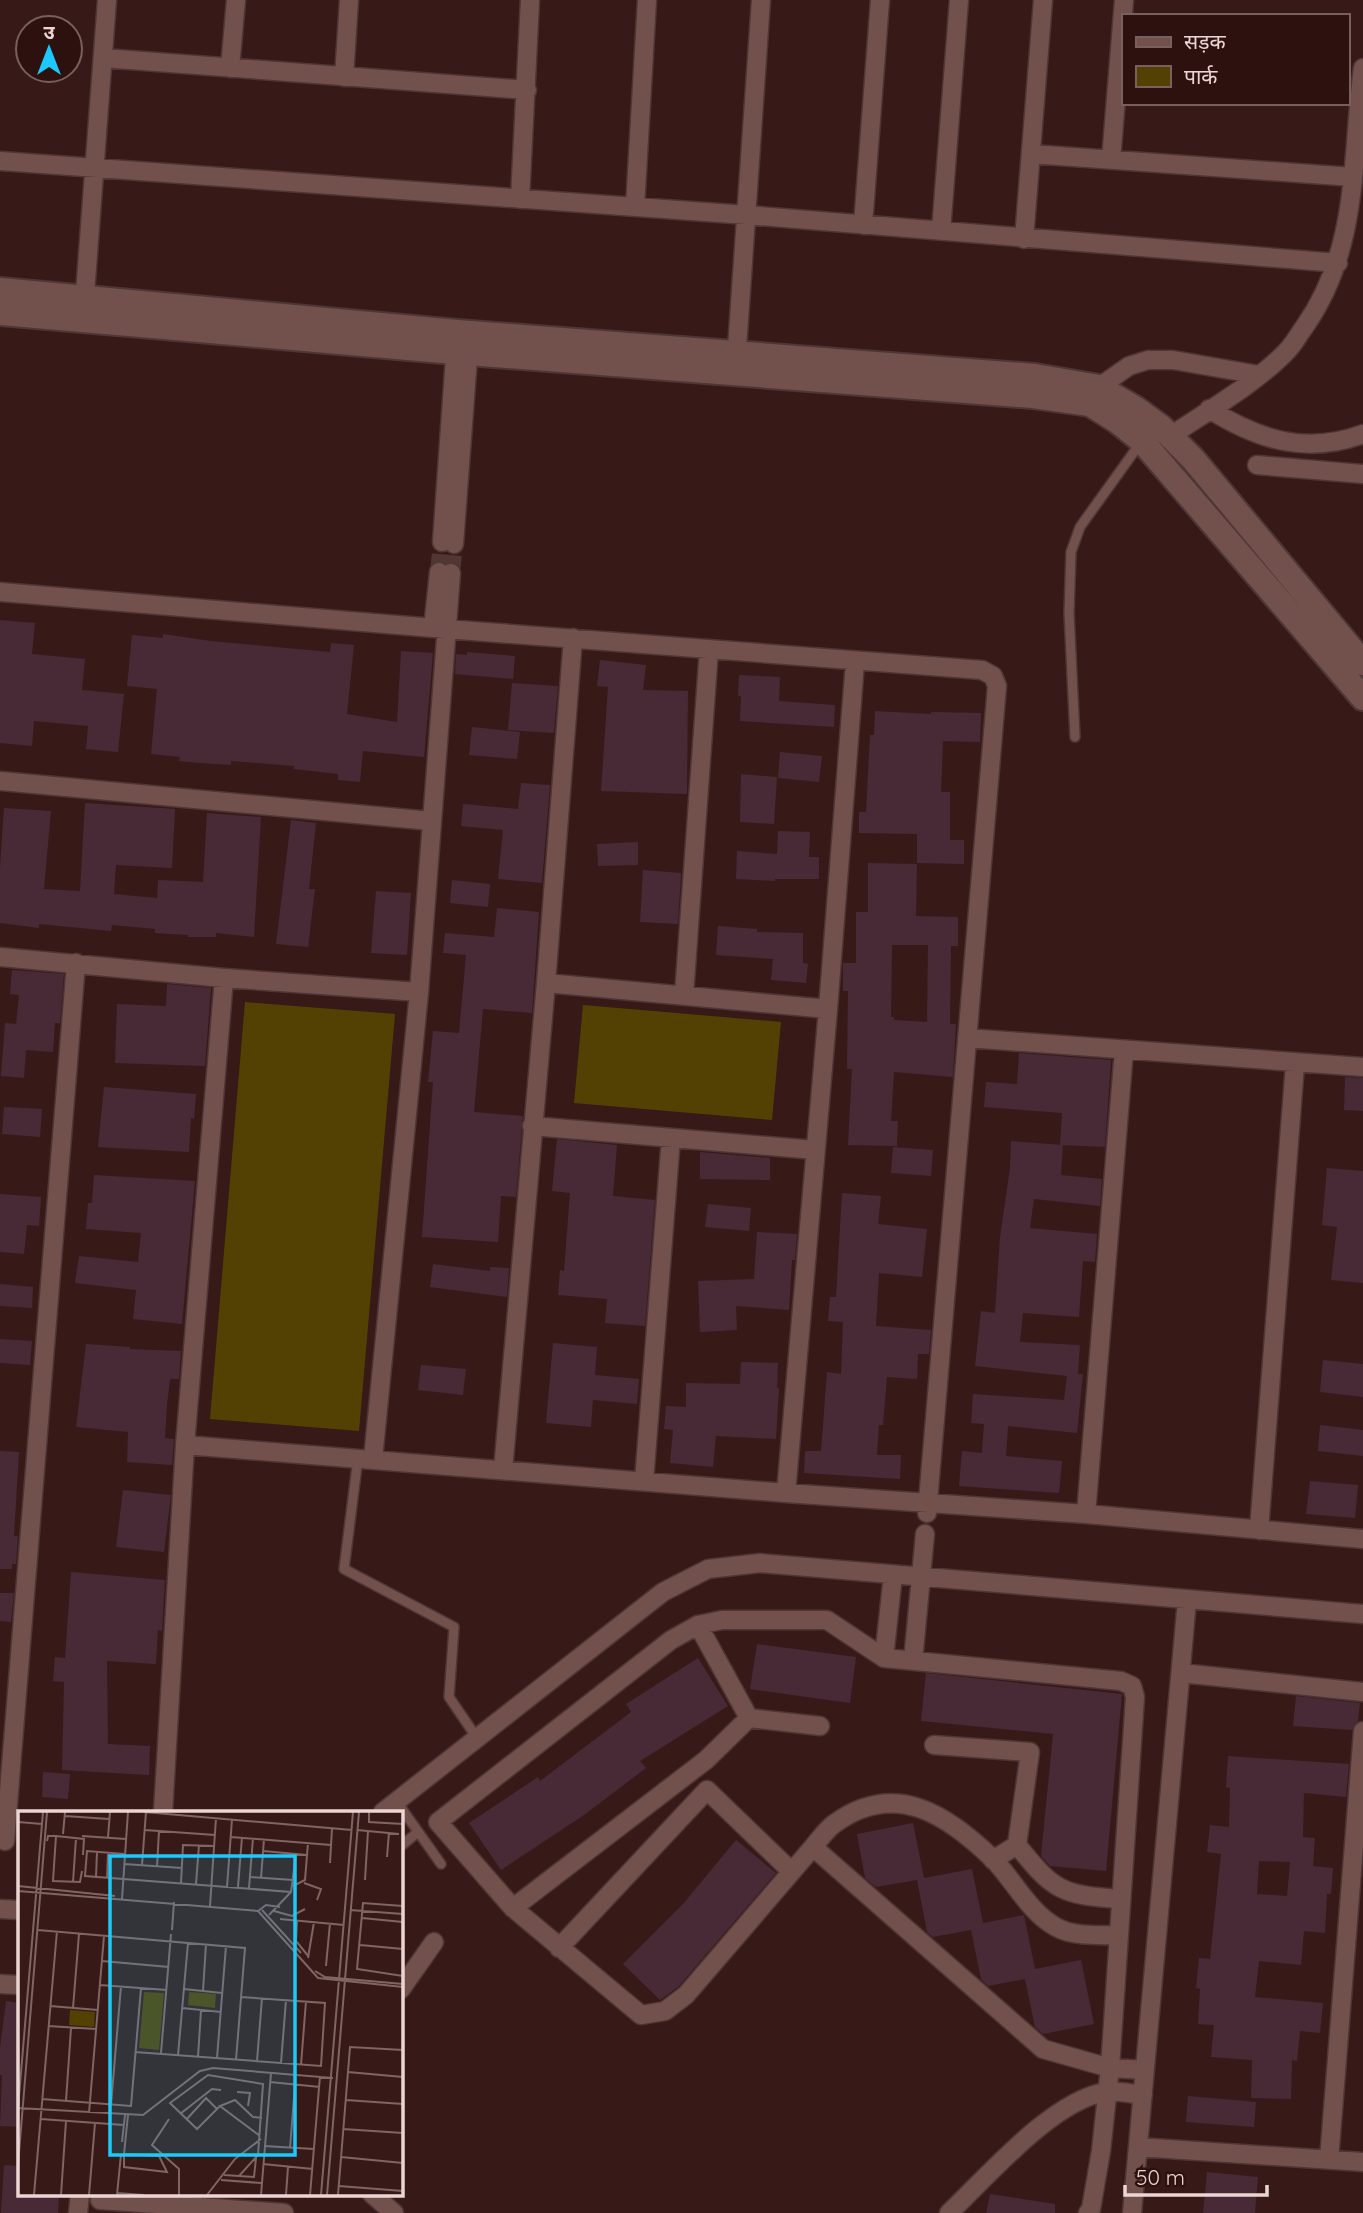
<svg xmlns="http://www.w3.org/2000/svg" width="1363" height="2213" font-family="Quicksand,'Noto Sans Devanagari',sans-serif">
  <rect width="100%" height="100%" fill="#371a18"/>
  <path fill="#534104" d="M245 1002 395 1014 359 1431 210 1419Z
    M583 1005 781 1022 772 1120 574 1103Z"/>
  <path fill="#472a36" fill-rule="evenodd" d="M0 620 35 623 32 654 85 659 82 690 124 694 118 752 86 749 88 726 34 721 32 746 0 743Z
    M163 634 211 641 330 652 331 643 354 645 347 714 397 722 401 651 433 653 424 757 363 751 360 782 338 780V774L294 769V766L231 761V765L200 763 179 761 180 757 151 754 157 689 127 686 132 635 163 638Z
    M467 652 515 656 513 679 455 674 456 654 467 655Z
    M600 660 646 665 643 690 688 691 687 794 601 791 608 687 597 686Z
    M739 675 780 677 779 701 835 705 834 727 740 721 741 696H738Z
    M512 683 558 686 554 733 508 730Z
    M875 711 931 714V712L981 713 980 742 943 741 941 792H950V840H964V864L917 863V834L859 833V812H866L870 735H874Z
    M472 727 520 732 517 759 469 755Z
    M780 752 822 756 819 782 778 778Z
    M741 774 777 777 774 824 740 822Z
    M521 783 550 785 542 883 498 879 503 830 461 826 463 804 518 809Z
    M85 803 175 809 172 868 116 865 114 894 157 898 158 880 203 882 207 813 261 817 254 937 216 933V937H188V935L155 933V929L112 925 111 931 39 924V928L0 923V868L4 808 51 811 44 889 80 891Z
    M291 820 316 823 309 889H315L308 947 276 944Z
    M778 831 810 832 809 857H819V879H775V881L736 879 737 851 777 854Z
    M638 842V865L598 866 597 844Z
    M868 863 917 864 916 916 958 917V946H951L950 1024H956L953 1077 894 1072 891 1121H898L897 1146 848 1145 852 1069H847L848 991H843V963H856V912H868ZM892 945H928L927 1022 894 1020V1017H891Z
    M643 870 681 873 678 924 640 922Z
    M452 880 490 884 488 907 450 903Z
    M376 891 411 893 407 955 371 953Z
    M497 908 539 912 532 1013 483 1009 474 1112 523 1116 516 1197 501 1196 498 1242 422 1237 433 1082H428L433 1031 459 1033 466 955 443 953 445 933 494 937Z
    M718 926 757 929V932L803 933V963L808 964 806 983 771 980 773 959 716 955Z
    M12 970 64 974 60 1023H55L53 1052 26 1050 24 1078 1 1076 5 1023 16 1024 19 995 10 994Z
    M167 984 211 988 205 1066 115 1063 117 1004 166 1006Z
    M1019 1053 1111 1060 1105 1147 1060 1145 1062 1113 984 1107 986 1082 1017 1084Z
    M1345 1077 1363 1078V1111L1344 1110Z
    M104 1087 196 1094 194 1119 191 1118 189 1152 98 1147Z
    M4 1107 42 1109 40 1137 2 1134Z
    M557 1139 617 1145 613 1196 655 1200 645 1326 605 1323 607 1299 558 1295 560 1270 564 1271 570 1193 552 1191Z
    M1011 1141 1063 1145 1061 1175 1102 1179 1100 1206 1034 1199 1030 1228 1097 1234 1095 1262 1083 1261 1079 1317 1023 1313 1020 1342 1080 1345 1078 1374H1083L1077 1433 1008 1426 1006 1456 1062 1461 1059 1493 959 1486 962 1451 982 1453 984 1424 971 1423 973 1394 1064 1400 1067 1376 975 1366 981 1311 995 1313 1000 1237 1010 1168Z
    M893 1147 933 1150 931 1176 891 1173Z
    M700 1152 770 1158V1180L700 1179Z
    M1327 1168 1363 1171V1283L1331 1280 1337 1227 1322 1225Z
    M94 1175 195 1181 182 1324 133 1319 136 1290 75 1283 79 1256 138 1262 141 1233 86 1229 88 1203H92Z
    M842 1193 881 1196 878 1224 927 1229 922 1277 879 1273 876 1326 931 1330 929 1354H918L917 1379 887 1377 883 1425H879L877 1455H901L900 1479 804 1473 805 1451H821L827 1372 841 1374 843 1322 828 1321 830 1297H836Z
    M0 1194 41 1197 39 1226 27 1225 24 1254 0 1252Z
    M708 1204 751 1208 749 1231 705 1227Z
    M757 1232 797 1234 795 1260H792L789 1310 736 1306 737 1330 700 1332 698 1281 754 1279Z
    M433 1264 490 1271V1267L509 1268 507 1297 430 1287Z
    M0 1284 33 1287 32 1308 0 1306Z
    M0 1339 32 1341 30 1365 0 1363Z
    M553 1343 597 1347 595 1375 639 1379 637 1404 593 1400 591 1427 546 1423Z
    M86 1344 130 1347V1349L181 1351 179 1379H170L167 1405 165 1438 174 1439 172 1465 127 1462 128 1432 76 1427Z
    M1323 1360 1363 1364V1397L1320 1392Z
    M741 1362 778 1363 777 1388H779L776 1439 716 1436 713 1467 670 1463 673 1430 664 1429 666 1406 686 1407V1383L740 1384Z
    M421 1365 466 1369 463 1395 418 1390Z
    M1320 1425 1363 1430V1456L1318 1451Z
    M0 1451 19 1452 14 1536H18L16 1564H12V1569H0Z
    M1310 1481 1358 1485 1355 1518 1306 1514Z
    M123 1490 171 1495 164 1552 116 1547Z
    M71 1572 165 1580 162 1631 158 1630 156 1664 107 1661 108 1744 150 1746 149 1775 62 1770 64 1682 53 1681 55 1657 65 1658Z
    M0 1593H14L11 1622 0 1621Z
    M757 1644 856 1657 850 1703 750 1689Z
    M698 1658 728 1706 640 1761 646 1768 584 1815 501 1870 469 1823 538 1777 540 1781 631 1712 626 1704Z
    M926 1673 1122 1694 1106 1871 1050 1866 1041 1856 1053 1734 921 1721Z
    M1296 1696 1360 1703 1358 1721 1352 1730 1293 1726Z
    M1228 1756 1349 1764 1346 1797 1304 1793 1303 1837 1315 1838 1313 1866 1333 1868 1331 1894H1327L1325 1933 1304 1931 1301 1965 1259 1961 1255 1997 1323 2003 1320 2033 1300 2031 1297 2061 1292 2060 1291 2099 1251 2098 1252 2060 1211 2057 1214 2025 1198 2024 1200 1989 1196 1988 1199 1958 1210 1959 1221 1854 1207 1852 1210 1825 1229 1827 1230 1788 1226 1787ZM1259 1861 1290 1862 1287 1896 1257 1894Z
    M43 1772 70 1774 68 1799 42 1797Z
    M913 1823 924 1878 972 1869 983 1923 1024 1915 1035 1969 1081 1960 1094 2024 1043 2034 1035 2027 1025 1979 988 1986 981 1979 971 1930 933 1937 927 1932 917 1880 876 1887 865 1878 857 1834Z
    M736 1840 776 1873 678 1987 660 2000 623 1964 683 1904Z
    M6 2001 19 2003V2127L0 2126 2 2075H0V2048Z
    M1188 2096 1256 2102 1254 2127 1186 2122Z
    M4 2165 19 2166V2194H59L58 2213H1Z
    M1207 2172 1258 2177 1255 2213H1203Z
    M990 2194 1055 2204V2213H986Z"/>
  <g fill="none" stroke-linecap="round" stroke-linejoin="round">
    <path stroke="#523634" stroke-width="18" stroke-dasharray="18 9" stroke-linecap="butt" d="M439 572 442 542
      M451 573 454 544"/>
    <g stroke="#4e3636" stroke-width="12">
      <path id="lane" d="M1075 737 1069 613 1071 552 1080 527 1141 442
        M358 1458 344 1569 454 1627 449 1697 477 1738
        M397 1802 441 1864
        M401 1846 418 1832"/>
    </g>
    <g stroke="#4e3636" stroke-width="21">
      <path id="street" d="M103 58 527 90
        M230 68 236 0
        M344 77 349 0
        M1031 154 1353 177
        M1111 160 1124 0
        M0 161 747 215 1338 263
        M520 199 530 0
        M635 207 647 0
        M863 225 880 0
        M941 231 959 0
        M1024 239 1043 0
        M84 307 107 0
        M736 363 761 0
        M1095 395 1099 387 1129 366 1148 360H1173L1259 375
        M1209 409C1259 440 1306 455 1363 434
        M1169 437C1206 412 1256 383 1286 352 1294 344 1299 334 1305 326 1360 247 1351 158 1363 68
        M1257 465 1363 474
        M442 542 456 343
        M454 544 469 344
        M0 592 446 629 982 670 993 676 997 686 927 1513
        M433 628 439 572
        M0 781 431 821
        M0 957 224 978 419 992
        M546 983 828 1009
        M684 995 709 649
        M967 1038 1363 1067
        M532 1126 815 1150
        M185 1445 786 1493 1086 1514 1363 1539
        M373 1459 419 992 451 573
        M503 1470 546 983 573 638
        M644 1481 671 1138
        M786 1493 828 1009 855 662
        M1086 1514 1124 1050
        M1259 1530 1295 1064
        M698 1625 749 1718
        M884 1658 893 1575
        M913 1661 925 1534
        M1181 1673 1363 1692
        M934 1745 1030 1752 1017 1845
        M163 1812 185 1445 224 978
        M383 1812 663 1592 708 1569 760 1563 1363 1614
        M5 1841 76 963
        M813 1847 686 1995 665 2011 641 2015 513 1908 438 1822 671 1640 698 1625 722 1620H827L884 1658 1121 1681 1132 1686 1135 1697 1110 2068 1101 2151 1091 2209 1088 2213
        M993 1860 1017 1845C1054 1891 1061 1895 1121 1899
        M513 1908 706 1760 749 1718 820 1726
        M0 1909 19 1910
        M1119 1935C1100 1935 1073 1937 1056 1927 1030 1913 1014 1881 994 1860 948 1815 895 1779 834 1824 826 1830 819 1840 813 1847L1043 2049 1110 2068 1145 2070
        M559 1948 707 1790 791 1871
        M0 1984 19 1985
        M401 1989 434 1942
        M1138 2147 1363 2162
        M1329 2160 1363 1731
        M372 2194 394 2213
        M100 2200 284 2213
        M78 2213 80 2194
        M949 2213C988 2176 1052 2101 1105 2092 1117 2090 1131 2094 1143 2095
        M1132 2213 1187 1600"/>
    </g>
    <g stroke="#4e3636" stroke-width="28">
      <path id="secondary" d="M0 290 457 332 1035 376 1099 387 1135 408 1161 427 1193 459 1363 663
        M0 313 455 352 1033 396 1090 404 1117 421 1142 441 1363 698"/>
    </g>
    <use href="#lane" stroke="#72514d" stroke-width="9"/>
    <use href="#street" stroke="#72514d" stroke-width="18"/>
    <use href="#secondary" stroke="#72514d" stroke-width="24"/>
  </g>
  <g transform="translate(18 1811)">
    <rect width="385" height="385" fill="#371a18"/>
    <path d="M126 181 146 182 141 239 121 237ZM171 181 198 183 197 197 170 194ZM52 199 77 201 76 216 51 214Z" fill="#534104"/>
    <path fill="none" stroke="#7f6563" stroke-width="2" d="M126 1 334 19M351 1V11L385 13M47 5 91 8M0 11 24 13M127 19 197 24M339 19 381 23M45 23 47 1M38 25 66 28 65 44M64 25 108 28M90 26 92 1M213 26 313 34M29 30 30 25H38L35 70 62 71 64 60M245 40 289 44M107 43 69 40 67 65 273 81M369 46 371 21M312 52 314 17M106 53 164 57M124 54 128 1M139 56 141 20M78 66 79 41M232 66 275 69M89 67 90 42M243 67 246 28M347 69 350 20M55 71 58 27M163 72 165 34 196 35M286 72 303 78 299 89M178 73 181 34M0 75 97 85M275 75 287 69 290 32M209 76 214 8M220 76 224 26M231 77 235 27M0 80 240 100 300 167 385 176M104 88 110 1M192 95 198 7M385 95 345 92 339 158 385 165M244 99 283 142M332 99 385 103M240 100 248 94 262 96M256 100 274 105 287 98M251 104 273 81 278 43M344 107 385 111M262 108 326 114M279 110 278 130 291 146M20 119 227 137 218 249M154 119 156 91M342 134 385 138M290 147 296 111M84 150 151 156M308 155 312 112M297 160 307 166 385 173M82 174 149 179M166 178 204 182M185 180 188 133M32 195 80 199M55 197 61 123M164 197 203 201M30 215 78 218M117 241 303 255 307 192 223 186M143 242 153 123M160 244 170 132M180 246 183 199M199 247 208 135M239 250 244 187M263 252 268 189M283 254 288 190M330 261 385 266M252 271 302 276M219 281 232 282 230 295M24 288 113 295 123 177M328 289 385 293M48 290 53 217M93 294 103 175M202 295 179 318 152 292 190 264 245 273 240 344 221 365 206 364M0 297 125 304 182 260 195 257 315 267M0 297 25 1M71 302 86 125M162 303 194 278 203 279M23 308 106 314M151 308 134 334 161 358V384M168 309 188 287 199 298M325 318 385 322M242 325 202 295 217 289 235 306 244 307M104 331 107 304M246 335 296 338M272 337 277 274M106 343 141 345 149 361 106 356V343L110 304M323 346 385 352M245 353 295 358M0 354 29 1M221 365 236 366 238 347M203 369 243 372M321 375 385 380M99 382 126 384M16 384 39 120M43 384 48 310M71 384 77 312M99 384 103 343M189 384 217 348 243 328M243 384 253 262M268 384 270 356M292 384 302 265M303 384 335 1M309 384 341 1M320 384 332 236 385 239"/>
    <path fill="#1cc9fc" fill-opacity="0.15" stroke="#1cc9fc" stroke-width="3.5" d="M92 45H277V344H92Z"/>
    <rect width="385" height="385" fill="none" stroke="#ebd6d4" stroke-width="3.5"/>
  </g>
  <rect x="1122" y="14" width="228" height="91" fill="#2c110f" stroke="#78605e" stroke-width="2"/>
  <rect x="1136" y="37" width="35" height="10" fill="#72514d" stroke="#78605e" stroke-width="2"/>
  <text x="1184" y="49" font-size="21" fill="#ebd6d4">सड़क</text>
  <rect x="1136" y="66" width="35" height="21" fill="#534104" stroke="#78605e" stroke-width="2"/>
  <text x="1184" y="84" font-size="21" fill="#ebd6d4">पार्क</text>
  <g transform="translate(49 49)"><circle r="33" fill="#2c110f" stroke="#78605e" stroke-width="2"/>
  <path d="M0-5L12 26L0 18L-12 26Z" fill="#1cc9fc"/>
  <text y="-10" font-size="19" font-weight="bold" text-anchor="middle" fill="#ebd6d4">उ</text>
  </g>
  <path d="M1125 2185v10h142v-10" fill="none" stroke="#ebd6d4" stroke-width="3.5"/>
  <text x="1136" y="2185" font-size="21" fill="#ebd6d4" stroke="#2c110f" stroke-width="5" paint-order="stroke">50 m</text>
</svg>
